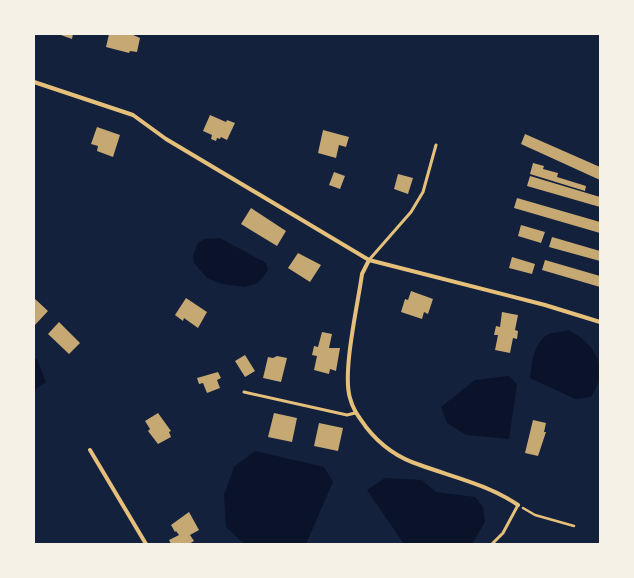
<svg xmlns="http://www.w3.org/2000/svg" width="634" height="578" font-family="'Noto Sans',sans-serif">
  <rect width="100%" height="100%" fill="#14213d"/>
  <path fill="#0b132b" d="M220 238 266 263 268 270 258 283 245 287 222 284 207 278 194 263 193 255 198 243 204 239Z
    M569 330C597 346 610 368 591 397L575 399 530 378C532 363 533 344 547 335 551 332 563 332 569 330Z
    M34 359H37L46 382 34 390Z
    M509 376 517 384 509 439 466 435 447 423 441 407 475 380Z
    M255 451 324 467 333 482 306 544H244L226 527 224 495 234 467Z
    M385 478 422 480 436 492 475 497 483 507 485 522 472 544H404L367 490Z"/>
  <path fill="#c6a872" d="M58 34H73L72 39Z
    M109 34H131L140 38 137 52 130 51 129 53 106 47Z
    M210 115 226 122 227 120 235 123 227 140 221 137 220 139 217 138 216 141 211 139 212 135 203 131Z
    M97 127 120 135 113 157 97 151 98 146 91 144Z
    M323 130 349 137 346 147 339 145 336 158 318 153Z
    M525 134 600 167V180L521 144Z
    M533 163 544 166 543 169 558 173 557 177 586 186 585 191 530 174Z
    M334 172 345 176 340 189 329 185Z
    M398 174 413 178 408 194 394 189Z
    M530 176 600 197V207L527 186Z
    M517 198 600 222V233L514 208Z
    M251 208 286 231 277 246 241 224Z
    M521 225 545 232 541 243 518 236Z
    M552 237 600 251V261L549 247Z
    M298 253 321 265 310 282 288 268Z
    M512 257 535 264 532 274 509 268Z
    M545 260 600 276V287L542 270Z
    M411 291 433 299 428 314 424 312 422 319 401 312 405 299 408 300Z
    M34 298 48 311 34 326Z
    M186 298 207 312 198 328 184 318 183 321 175 315Z
    M502 312 518 315 515 330 518 331 517 339 513 338 510 353 495 350 498 335H494L496 326 500 327Z
    M59 322 80 343 69 354 48 334Z
    M322 332 332 334 329 348H340L336 371 330 369 329 374 314 370 317 356 312 355 314 346 318 347Z
    M245 355 255 371 245 377 235 361Z
    M277 356 287 358 281 382 263 378 268 357 273 358Z
    M218 372 221 378 217 380 220 388 207 393 203 383 199 384 197 378Z
    M158 413 171 431 169 432 171 437 158 444 148 431 150 429 145 421Z
    M274 413 297 418 292 442 268 437Z
    M533 420 546 423 544 432H546L538 456 525 453Z
    M319 423 343 428 338 451 314 446Z
    M189 512 199 530 190 535 194 541 189 544H171L169 540 179 535 176 531 175 532 171 525Z"/>
  <g fill="none" stroke-linecap="round" stroke-linejoin="round">
    <path stroke="#e5c07b" stroke-width="2.5" d="M523 508 535 515 574 526"/>
    <path stroke="#e5c07b" stroke-width="3" d="M369 260 411 212 423 192 436 145
      M244 392 347 415 355 413
      M492 544 503 533 518 505"/>
    <path stroke="#e5c07b" stroke-width="4" d="M34 82 133 115 166 139 369 260 545 305 600 322
      M369 260 362 274C358 304 342 372 350 398 353 410 359 417 366 427 380 445 398 458 420 465 453 477 489 485 518 505
      M90 450 146 544"/>
  </g>
  <rect width="634" height="578" fill="none" stroke="#f6f1e7" stroke-width="70"/>
</svg>
